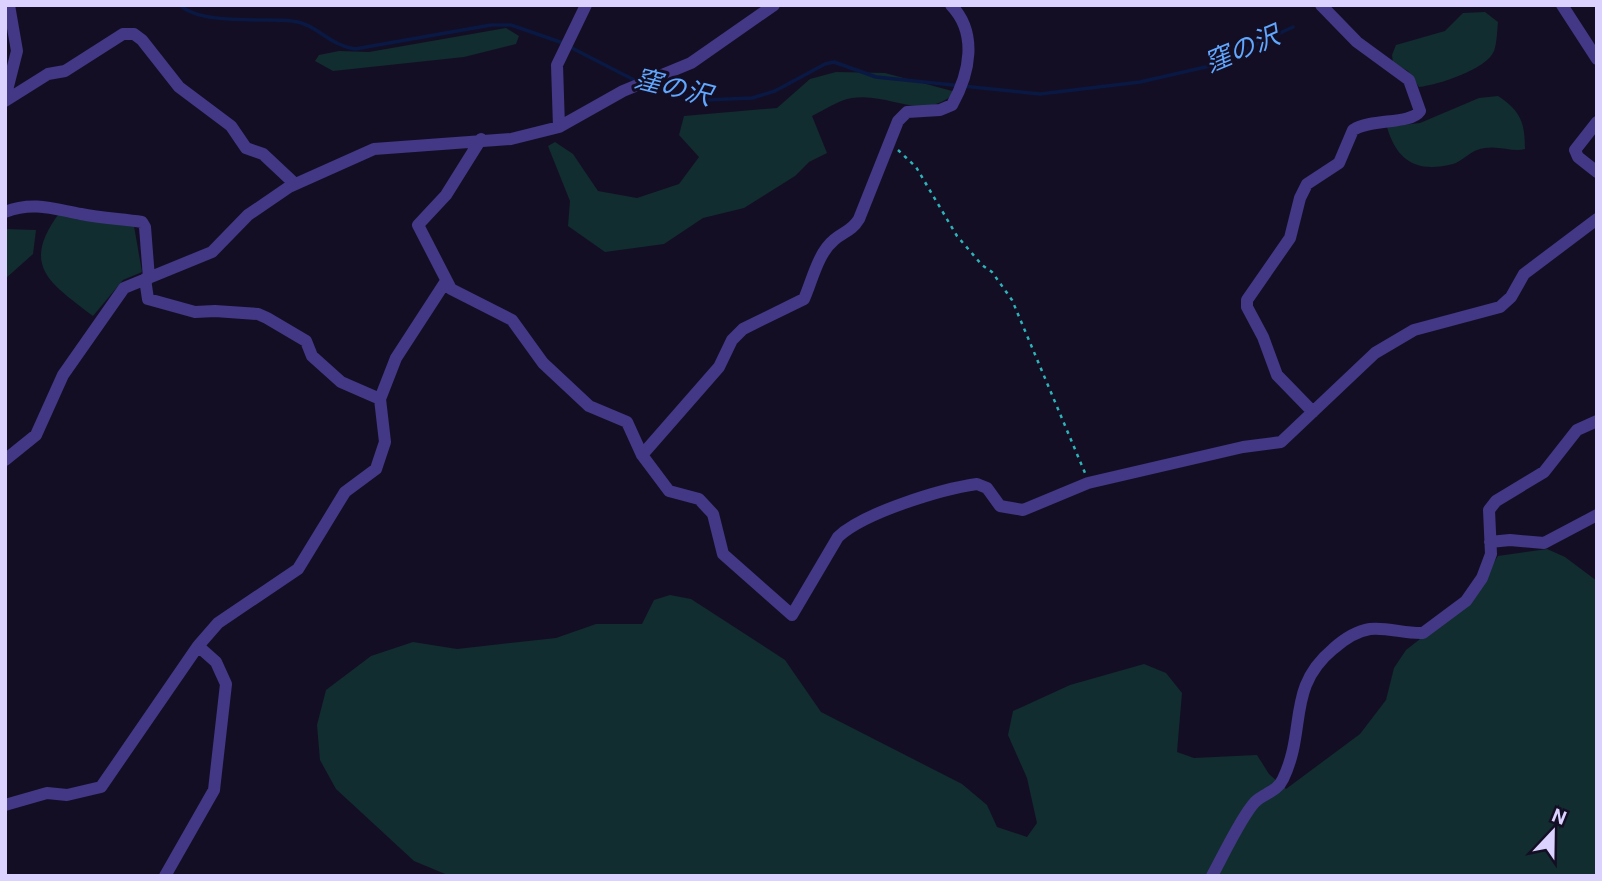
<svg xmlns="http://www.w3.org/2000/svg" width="1602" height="881" font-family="Roboto,'Noto Sans JP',sans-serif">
  <rect width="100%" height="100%" fill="#140e25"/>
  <path fill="#112d2f" d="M1485 12 1498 22C1497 31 1497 43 1494 51 1487 69 1438 85 1419 87L1408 71 1393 63 1392 55 1396 45 1445 31 1463 13Z
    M506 28 519 36 516 44 464 57 333 71 315 61 319 55 339 51 369 52Z
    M836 72 885 73 956 92C922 123 891 92 852 98 839 100 824 110 812 116L827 153 809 162 795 176 744 208 703 218 664 244 605 252 568 226 570 201 548 146 555 142 573 154 598 191 637 198 679 184 699 157 679 135 684 116 777 108 810 79Z
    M1498 96C1521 111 1525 123 1525 149 1512 153 1496 143 1477 150 1469 153 1462 161 1453 164 1418 173 1397 162 1387 127L1420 123 1479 98Z
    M60 212 134 226 142 272 123 280 93 316C49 282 20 266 60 212Z
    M5 229 36 230 33 254 5 279Z
    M1547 549 1565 557 1597 581V876H450L414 861 336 789 320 760 317 725 326 690 371 656 413 642 457 649 556 638 596 624H642L654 600 670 595 691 599 785 660 821 712 962 784 987 805 997 827 1027 837 1037 823 1027 778 1008 735 1013 711 1070 685 1144 664 1166 673 1182 693 1177 752 1194 758 1257 755 1269 774 1286 789 1360 734 1386 700 1394 668 1406 650 1447 618 1481 583 1498 556Z"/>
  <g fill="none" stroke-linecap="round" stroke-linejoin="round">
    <path stroke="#091943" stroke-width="3.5" d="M180 5C200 25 264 18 292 21 316 23 328 45 355 49L491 25H511L563 43
      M570 47 638 82
      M648 86 705 100 752 98 775 91 825 64 834 62 876 77 1040 94 1140 82 1210 66 1293 27"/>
    <path stroke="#2cb4b9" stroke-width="2.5" stroke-dasharray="3.5 5" stroke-linecap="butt" d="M898 150 916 167 957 236 982 265 992 272 1012 300 1085 473"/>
    <path stroke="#423885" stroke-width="12" d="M1562 5 1597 59
      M5 98 17 51 9 5
      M5 101 48 74 65 71 123 34H134L142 40 179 87 231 126 246 148 263 154 295 184
      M1597 122 1575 150 1578 157 1597 172
      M559 127 557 65 586 5
      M481 139 446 195 418 225 451 289 512 320 543 363 589 406 627 422 642 455 669 491 699 499 713 514 723 554 792 615 838 537C863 513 941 489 977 484L987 488 1000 506 1023 510 1088 483 1243 447 1281 442 1375 353 1414 330 1500 307 1511 297 1524 274 1597 219
      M5 212C33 201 54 209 81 214 101 218 122 219 142 222L145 227 149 278
      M145 279 148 299 195 312 215 311 258 314 267 318 306 341 312 356 341 382 380 399
      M1313 412 1277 375 1263 337 1247 307V300L1290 238 1300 198 1307 184 1339 163 1353 130C1372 118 1410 125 1420 111L1409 80 1357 42 1321 5
      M642 455 719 367 732 340 743 329 804 299C812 281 818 253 834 240 843 232 852 231 859 219L898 121 907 112 940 110 952 105C970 73 978 33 951 5
      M5 460 36 435 63 375 124 288 212 252 248 215 289 187 374 149 511 139 559 127 623 91 691 63 774 5
      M1490 542 1510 540 1544 543 1597 515
      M5 805 47 793 67 795 101 787 198 646
      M165 876 214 790 226 684 216 662 198 646 218 623 298 569 345 492 376 469 385 442 380 399 396 358 446 281
      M1212 876C1223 856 1241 817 1255 802 1264 793 1277 792 1283 779 1307 729 1286 688 1333 649 1343 640 1357 631 1370 629 1387 627 1406 634 1423 633L1466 601 1482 578 1491 554 1489 510 1496 501 1544 472 1577 430 1597 421"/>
  </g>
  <g text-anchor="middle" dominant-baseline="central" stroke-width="6" stroke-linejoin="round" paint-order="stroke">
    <g font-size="26" font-style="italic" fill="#60a7ff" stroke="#140e25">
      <text transform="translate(1242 49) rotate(-23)">窪の沢</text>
      <text transform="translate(673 87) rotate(14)">窪の沢</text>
    </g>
  </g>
  <rect width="1602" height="881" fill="none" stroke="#dbd2ff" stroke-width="14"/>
  <g transform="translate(1553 832) rotate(22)" stroke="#140e25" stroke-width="5" paint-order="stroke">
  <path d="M0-5L12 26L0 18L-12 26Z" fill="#dbd2ff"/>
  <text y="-10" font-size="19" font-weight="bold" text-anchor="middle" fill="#dbd2ff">N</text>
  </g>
</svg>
